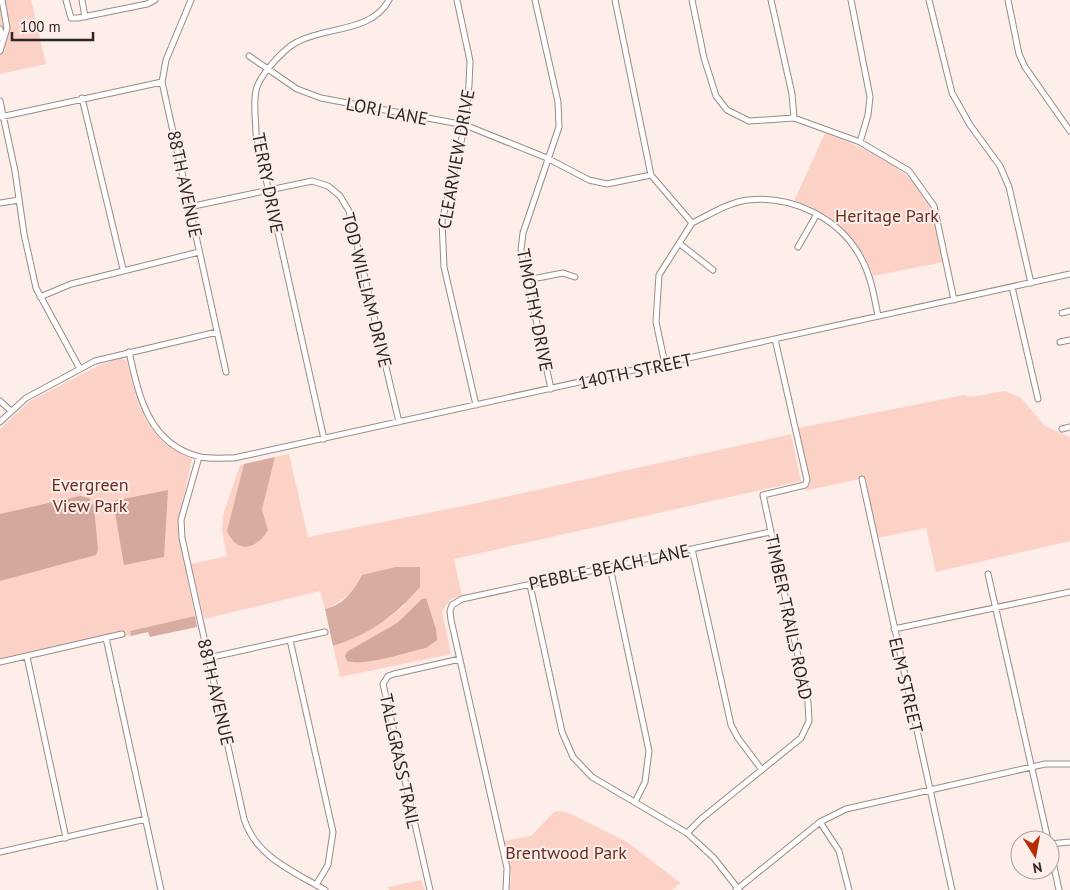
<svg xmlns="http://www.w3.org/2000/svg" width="1070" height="890" font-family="'PT Sans',sans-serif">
  <rect width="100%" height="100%" fill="#feeee9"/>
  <path fill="#fcd2c7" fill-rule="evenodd" d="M0 0H31L46 64 0 74Z
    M825 133C866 149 916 168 933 213 938 229 940 246 944 262L873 276C861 239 831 211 794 201Z
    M121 358 127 361C135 394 141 426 171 447 178 452 185 454 192 459L179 519V540L195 616 130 631 131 636 124 637 122 632 0 659V429L30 401 100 365Z
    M1004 391 1020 397 1045 426 1070 437V541L936 572 926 528 877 538 866 490 867 480 864 478 804 491 810 483 798 428 964 395 970 397Z
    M791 434 801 481 454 559 462 596 451 599 442 611 451 654 340 677 333 646C361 637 382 623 405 605L355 590 330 608 325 609 320 591 204 619 191 564 227 556 222 531 223 515 240 465 244 464 228 531 231 539 238 545 268 530 262 510 275 457 289 454 308 537 473 504ZM426 598V648L407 652 348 651 397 623 422 599Z
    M560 811 569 813 627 842 681 883 672 890H510L511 873 504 841 531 836 554 812Z
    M421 880 425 890H389L388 887Z"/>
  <path fill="#d8aca0" d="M275 457 262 510 268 530C257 549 237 555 227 531L244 464Z
    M396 567H420V587C396 615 369 635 333 646L325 609C342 606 355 590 362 575Z
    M195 616 197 627 150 637 148 632 131 636 130 631Z"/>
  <path fill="#d4a89c" d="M168 490 164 557 124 565 113 501Z
    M80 496 89 498 94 506 98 550 96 555 0 581V514Z
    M426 598 436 629 437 640 426 648C407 652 364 667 347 661L345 656 348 651 397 623 422 599Z"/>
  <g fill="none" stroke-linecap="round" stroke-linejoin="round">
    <g stroke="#9a8b87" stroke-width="7">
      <path id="minor" d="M66 0 71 18H78L147 4 155 0
        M82 0 85 17
        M191 0 166 60 162 82 226 372
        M457 0 470 61 469 85 465 125 442 221 444 267 476 405
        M535 0 558 102 559 127 523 233 521 250 551 389
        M615 0 651 175 692 223
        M692 0 704 58 716 96 727 110 749 121 794 118 860 142 909 171 934 206 954 300
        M771 0 792 94 794 118
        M851 0 870 97 868 115 860 142
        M929 0 952 93 970 125 1000 166 1009 187 1031 283
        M1008 0 1019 54 1025 67 1070 131
        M0 29 3 41
        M0 51 7 28 2 0
        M249 56 297 89 321 98 465 125 547 158 589 180 607 184 651 175
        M82 98 123 269
        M0 101 15 171 24 234 36 288 80 369
        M0 117 162 82
        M0 203 19 200
        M189 207 312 181 328 186 340 196 349 211 399 422
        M692 223C709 215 729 202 748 200 792 195 840 218 861 258 871 276 874 296 878 316
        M680 244 713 270
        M798 247 817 214
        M527 280 563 273 575 277
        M1012 287 1038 399
        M40 297 71 284 199 252
        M1062 313 1070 311
        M1060 342 1070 340
        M129 352C139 396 148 444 200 457 211 459 223 458 234 458L1070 274
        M665 364 656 322 659 275 692 223
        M0 401 10 410
        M0 422 26 398 95 361 217 332
        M1062 429 1070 427
        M324 439 256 134C256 121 253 104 256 91 257 83 266 71 271 65 279 56 287 47 297 42 327 26 371 33 389 0
        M199 457 181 520 182 538 244 819C256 857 293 871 325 890
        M862 479 952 890
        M692 549 731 725 738 738 762 770
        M610 567 649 751 645 782 635 802
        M988 574 1048 840
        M530 585 562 732 573 757 592 777 687 833 714 858 739 890
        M894 629 1070 592
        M106 638 161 890
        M290 640 333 832 328 865 316 885
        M27 657 66 838
        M208 658 325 632
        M0 662 122 634
        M820 822 839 851 849 890
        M687 833 701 819 801 738 809 721 808 702 763 495 805 485 807 480 775 339
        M1050 844 1070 842
        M1050 848 1059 890
        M0 852 146 819
        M430 890 383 684 388 676 394 674 460 659
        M506 890 507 868 451 620 450 611 452 605 462 599 770 532
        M736 890 820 822 846 809 1045 764H1070"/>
    </g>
    <use href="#minor" stroke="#fff" stroke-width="5"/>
  </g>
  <g text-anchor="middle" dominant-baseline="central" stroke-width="4" stroke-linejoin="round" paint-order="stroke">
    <g font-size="18" fill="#2c2624" stroke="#feeee9">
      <text transform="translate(387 111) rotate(11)">LORI LANE</text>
      <text transform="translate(456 159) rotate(-80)">CLEARVIEW DRIVE</text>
      <text transform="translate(268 183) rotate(79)">TERRY DRIVE</text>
      <text transform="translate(185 184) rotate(78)">88TH AVENUE</text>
      <text transform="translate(367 290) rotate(76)">TOD WILLIAM DRIVE</text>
      <text transform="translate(535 310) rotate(79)">TIMOTHY DRIVE</text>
      <text transform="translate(635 371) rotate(-12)">140TH STREET</text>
      <text transform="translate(609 567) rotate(-12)">PEBBLE BEACH LANE</text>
      <text transform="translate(789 617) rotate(78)">TIMBER TRAILS ROAD</text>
      <text transform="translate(906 685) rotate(77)">ELM STREET</text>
      <text transform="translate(216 692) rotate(77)">88TH AVENUE</text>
      <text transform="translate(400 761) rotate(78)">TALLGRASS TRAIL</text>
    </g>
    <g font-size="18" fill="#672f22" stroke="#feeee9">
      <text x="887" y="215">Heritage Park</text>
      <text x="90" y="484">Evergreen<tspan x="90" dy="21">View Park</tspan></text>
      <text x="566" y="852">Brentwood Park</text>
    </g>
  </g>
  <g transform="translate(1035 855) rotate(169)"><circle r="24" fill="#feeee9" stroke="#aa9e9a"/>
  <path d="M0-4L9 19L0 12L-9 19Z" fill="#b62c03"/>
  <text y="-8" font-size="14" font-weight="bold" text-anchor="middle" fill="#2c2624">N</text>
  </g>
  <path d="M12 32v8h81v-8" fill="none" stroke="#2c2624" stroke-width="2.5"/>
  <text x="20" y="32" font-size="15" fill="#2c2624" stroke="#feeee9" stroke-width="4" paint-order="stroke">100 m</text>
</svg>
